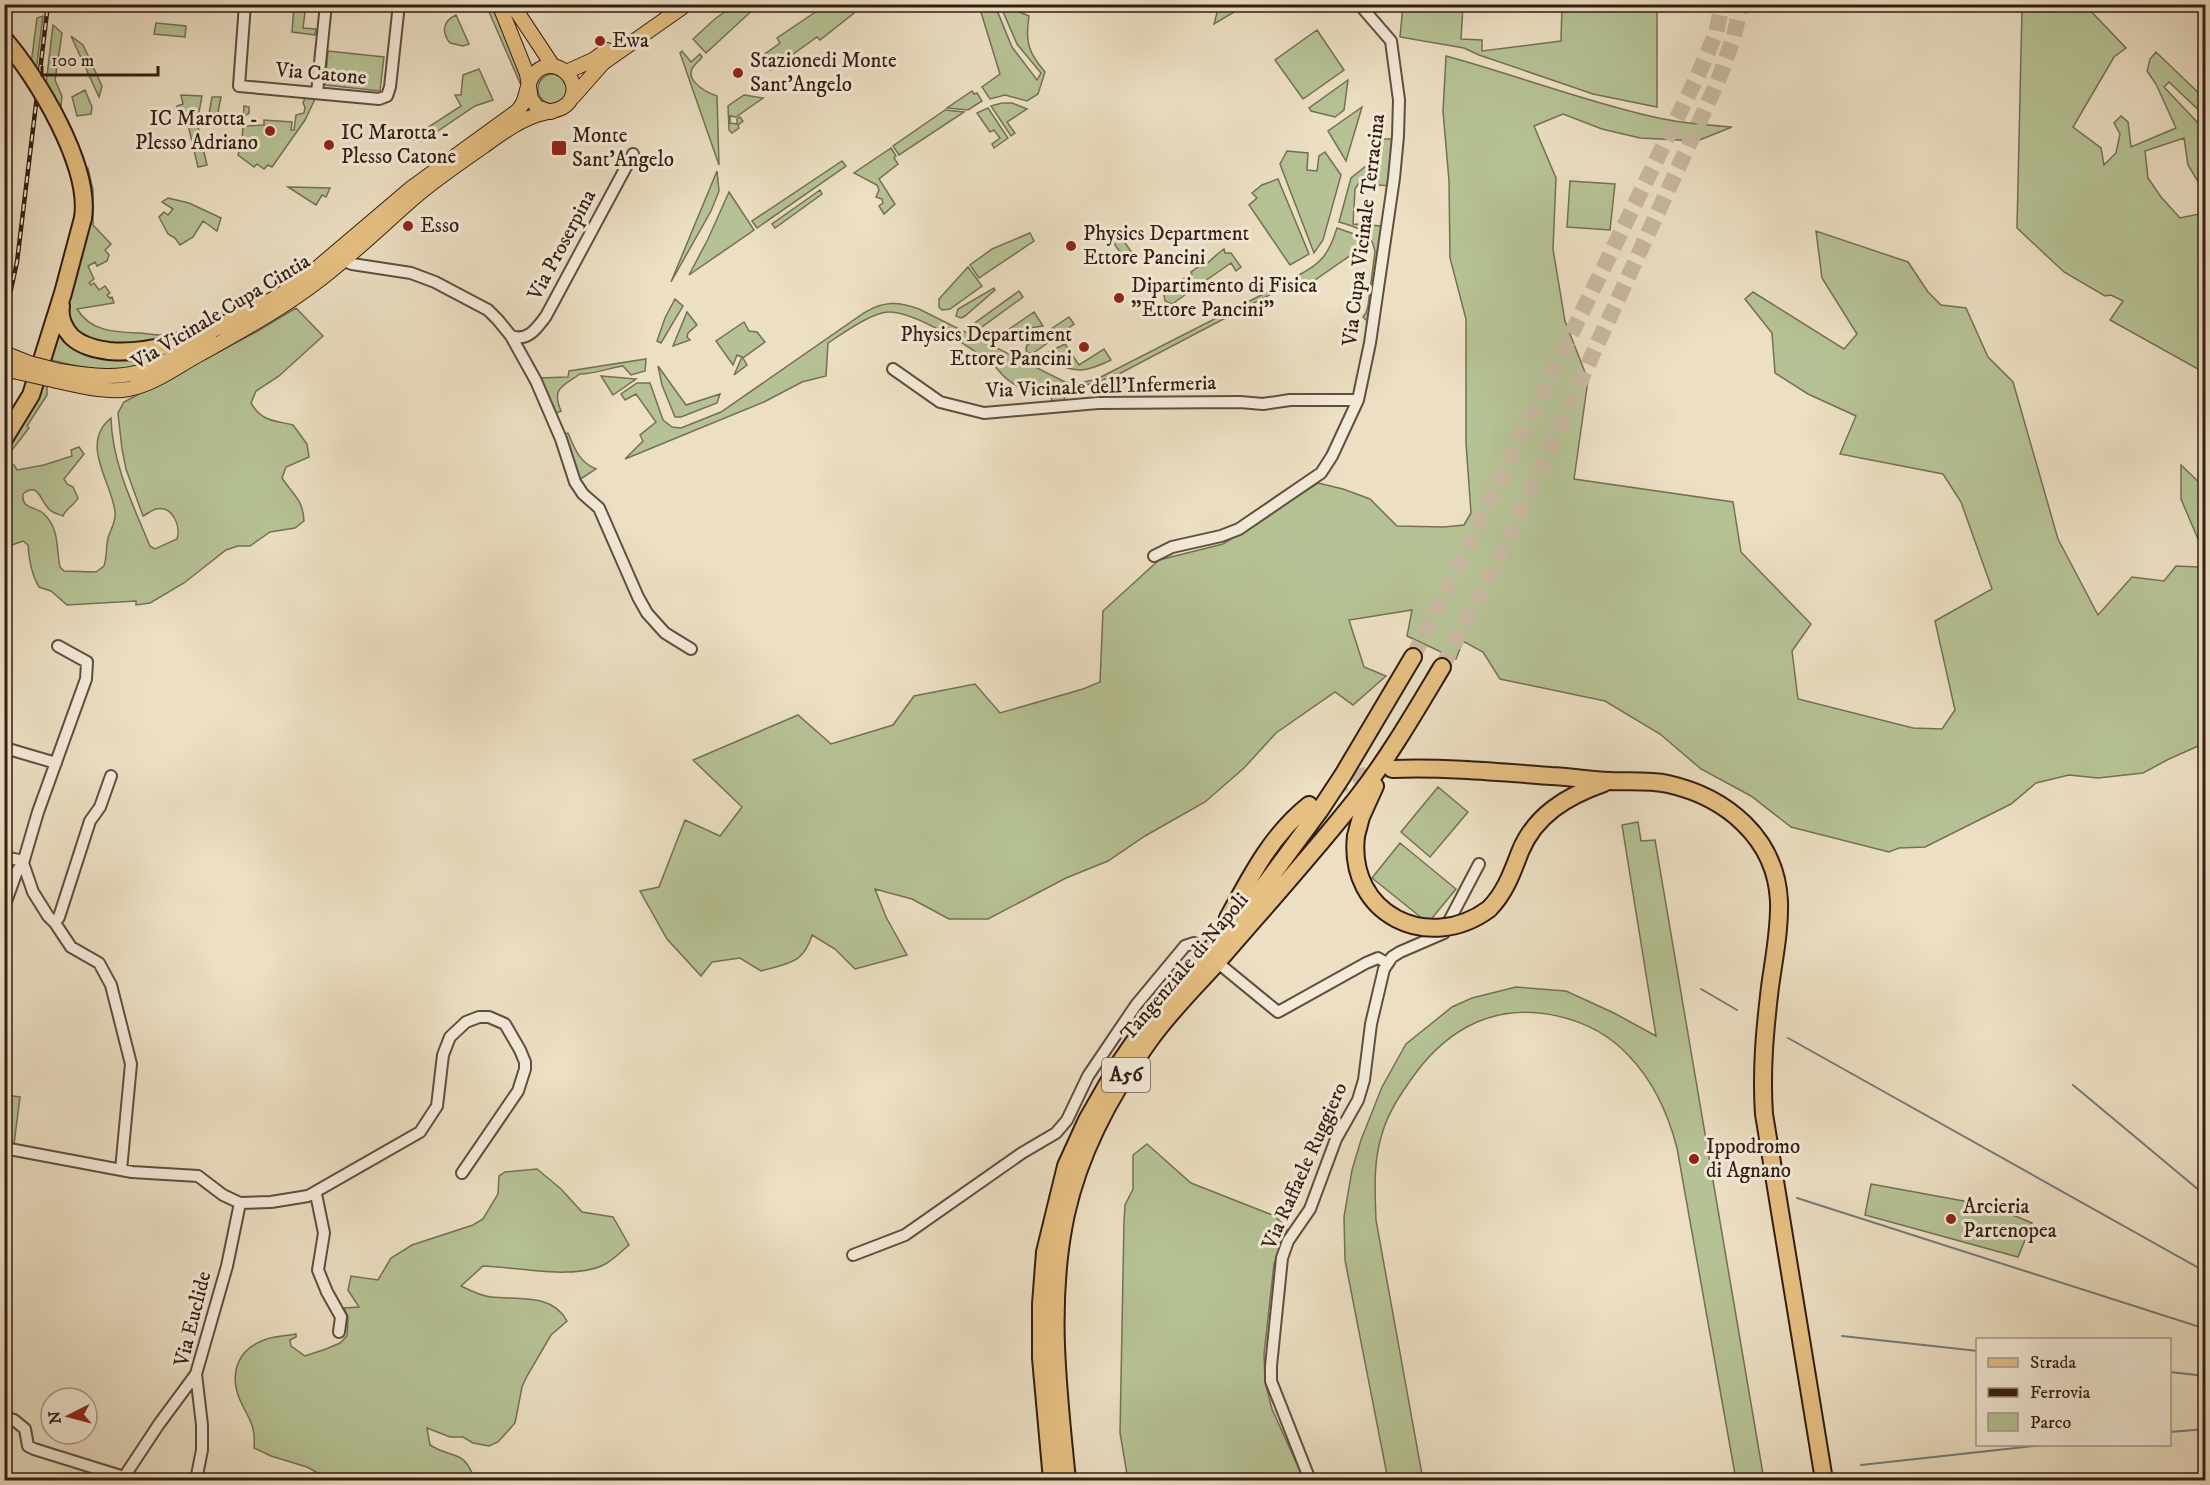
<svg xmlns="http://www.w3.org/2000/svg" width="2210" height="1485" font-family="'IM FELL DW Pica',serif">
  <rect width="100%" height="100%" fill="#ecdfc3"/>
  <filter id="stains"><feTurbulence type="fractalNoise" baseFrequency=".00333" numOctaves="4"/><feColorMatrix values="0 0 0 0 .2 0 0 0 0 .09 0 0 0 0 .02 0 0 0 .5 -.17"/></filter>
  <radialGradient id="worn" r=".72"><stop offset=".6" stop-color="#630" stop-opacity="0"/><stop offset="1" stop-color="#630" stop-opacity=".3"/></radialGradient>
  <path fill="#b6c295" stroke="#747054" stroke-width="1.5" d="M294 5H306L303 28 316 29 315 35 292 32Z
    M486 5H494L524 82 520 83Z
    M735 5H758L706 53 693 39 716 18Z
    M826 5H848L854 13 820 40 817 37 771 70 762 56 780 43 777 38Z
    M1225 5H1246L1214 24 1218 9Z
    M1403 5H1463L1461 39 1482 40V51L1561 41 1562 5H1657V107L1593 94 1479 55 1464 48 1400 37Z
    M2017 5H2085L2126 48 2114 57 2073 127 2101 148 2104 165 2116 153 2120 134 2114 123 2121 116 2128 122 2131 147 2176 128 2156 84 2147 71 2150 59 2156 52 2205 99V116L2169 82 2164 87 2198 123 2205 128V182L2200 185 2188 165 2184 138 2145 151 2148 178 2161 197 2180 218 2199 214 2205 210V373L2110 320 2123 301 2111 295 2105 296 2064 272 2017 228 2022 9Z
    M1005 6 1029 16C1025 42 1028 52 1045 72L1038 94 1027 101 1005 95 990 99 982 87 1000 74 980 9 987 11 996 8 1012 47 1037 80 1041 73 1017 44 1001 7Z
    M456 15 469 44 463 46 450 43C441 32 443 21 456 15Z
    M43 16 36 71 31 64 37 18Z
    M156 23 186 26 185 37 154 34Z
    M53 25 62 33 55 80 62 96 60 114 46 84Z
    M1317 30 1344 70 1303 99 1275 60Z
    M71 36 83 45 102 86 99 97Z
    M328 51 384 57 380 91 325 85Z
    M682 51 691 62 700 54 702 57C699 61 694 65 692 69 686 82 708 93 717 96L719 165 680 53Z
    M1446 56C1516 75 1583 101 1654 117 1679 123 1706 125 1732 127L1697 141 1640 138 1602 129 1563 114 1534 126 1556 178 1553 249 1565 321 1588 380 1574 479 1733 502 1741 552 1811 624 1792 651 1798 699 1913 728 1942 729 1955 710 1935 621 1992 589 1961 502 1943 474 1840 454 1856 416 1808 394 1775 373 1772 333 1745 299 1753 292 1844 349 1857 334 1822 278 1816 231 1908 262 1928 292 1941 305 1966 308 1988 357 2013 382 2058 539 2098 615 2132 577 2164 581 2176 566 2198 567 2204 553 2181 499V465L2205 488V743L2169 759 2143 773 2098 778 2069 775 2036 783 2011 804 1925 847 1899 848 1889 852 1791 827 1751 796 1701 769 1660 734 1605 701 1500 679 1483 652 1463 641 1456 659 1407 636 1412 610 1349 620 1364 667 1386 676 1353 705 1335 692 1276 733 1244 768 1205 802 1145 836 1108 861 1066 878 988 919H949L912 899 875 889 886 917 907 955 855 969 835 949 812 935C803 965 787 963 761 971L740 958 712 962 701 976 667 939 640 891 659 887 685 820 720 836 742 807 693 760 798 715 831 744 893 725 914 696 975 684 1000 713 1083 689 1100 682 1103 611 1159 560 1223 544 1318 483 1343 489 1370 499 1397 526 1444 527 1464 525 1471 513 1466 443V319L1450 258 1449 181 1443 111Z
    M479 69 493 100 475 106 423 141 381 137 382 129 421 132 461 106 455 95H461L463 75Z
    M538 89a15 15 0 1 1 30 0a15 15 0 1 1-30 0Z
    M1348 80 1344 110 1335 117 1311 111 1309 108Z
    M85 90 92 107 91 114 77 116 72 97Z
    M972 91 974 94 977 93 982 101 968 110 947 108Z
    M181 95 202 96 199 112 195 114 207 165 198 167 186 116 179 117 177 106 183 104Z
    M744 95 763 98 736 117 730 116V123L737 124V119L740 117 743 121 738 125 739 128 732 133 729 130 728 106Z
    M212 97H221L218 112 225 115 227 120 224 125H215L208 120Z
    M305 98 315 99 305 120 272 167 268 165 264 169 257 164 254 167 238 155 242 142 244 106 249 107V113L245 116V123L247 126 264 125V120L292 122 291 130H294L296 115 304 113 305 107 303 103Z
    M1002 103H1012L1027 109 1007 122 1015 133 1011 136 991 106Z
    M1362 107 1346 161 1328 131Z
    M988 108 1008 138 994 148 992 144 1000 138 994 130 990 132 977 113Z
    M945 110 964 112 899 155 893 146Z
    M1369 139H1394L1389 186 1359 183 1355 189 1353 224 1382 226 1368 322 1363 317 1366 313 1368 306 1375 251C1371 231 1357 227 1339 222L1351 178 1376 158V147Z
    M891 148 896 156 894 158 898 164 879 179 895 204 884 214 879 206 883 203 882 199 876 197 879 190 877 185 854 173Z
    M1287 151 1308 153 1307 170 1317 171 1319 156 1325 152 1341 175 1323 240 1314 253 1280 164Z
    M842 161 846 166 757 228 752 221Z
    M82 165 88 168 93 190V225L111 244 105 250 109 255 107 261 97 266 95 262 88 266 94 279 89 283 91 285 94 283 99 290 105 286 110 293 107 295 110 298 112 297 114 303 77 309C91 332 115 332 140 333 149 334 159 336 168 335 188 332 207 319 225 310L229 316 145 345 91 344 70 325 66 306 86 238 91 213Z
    M717 171 719 191 711 211 671 282Z
    M1278 179 1309 254 1290 265 1249 205 1257 198 1252 193 1262 185Z
    M1570 181 1615 184 1610 230 1567 227Z
    M288 187 330 188 326 197 322 195 316 205Z
    M820 190 822 194 775 228 772 224Z
    M729 192 754 230 689 275 708 239Z
    M168 198 189 203 221 218 217 231 203 221 193 237 180 245 175 238 168 234 159 217 164 212 168 215 173 209 162 202Z
    M1112 228 1114 233 1117 231 1132 253 1131 259 1127 262 1106 232Z
    M1337 228 1363 237 1369 251 1365 253 1361 248 1305 287 1297 276C1321 264 1329 254 1337 228Z
    M1030 233 1034 241 979 278 970 265 992 249Z
    M1224 249 1225 253H1231L1241 267 1236 271 1231 263 1172 304 1165 301 1164 295 1175 286 1174 284 1192 274 1191 272 1201 265 1203 267C1212 260 1215 255 1224 249Z
    M968 267 982 286 950 309 942 310 939 307V299Z
    M1279 286 1281 289 1115 376 1067 391 1066 387 1063 386 1065 401H1052L1051 396C1033 395 1011 386 999 371 997 369 996 367 994 365 972 348 916 312 889 312 872 312 842 334 828 343L826 376 802 382 764 402 625 459 643 441 640 435 656 422 636 394 625 400 621 394 637 383H650L663 420 672 427 681 428 721 412 864 313C883 301 898 301 919 309L1065 382 1080 383 1097 379Z
    M994 288 995 290 965 316 961 318 956 316 958 309Z
    M1019 291 1023 297 979 329 972 325Z
    M675 299 683 306 661 343 657 341 665 318Z
    M296 308 323 336 279 376 256 391 251 403C262 422 273 420 293 425L307 444 309 457 286 467 282 478C293 495 303 499 304 521L295 528 270 532 250 546H238L226 550 184 583 150 603 136 605V601L67 605 51 591 39 587C31 574 29 560 28 545L23 541 12 545 5 553V465H14L17 470 44 465 72 456 71 450 79 447 84 454 64 479 67 484 73 487 78 498C74 506 66 508 63 516 58 514 52 513 49 509 40 501 39 481 23 494 21 509 35 506 44 514 60 529 56 549 60 567L64 571 96 572 104 566C107 557 106 547 108 538 111 528 116 523 115 512 112 482 79 444 111 418 112 463 133 505 150 546L155 549 177 539C181 527 173 505 156 509 152 510 147 514 143 516L126 469 122 449 118 413 124 402 256 332Z
    M687 312 697 325 688 333 687 337 690 340 673 346Z
    M1034 312 1043 326 1005 332Z
    M1069 317 1074 324 1032 354 1027 352 1026 350 1027 345Z
    M744 322 749 331 757 332 765 342 743 358 747 365 734 375 742 357 737 355 733 365 716 341Z
    M60 323 68 337 170 353C120 376 99 372 47 359Z
    M1065 344 1079 365 1104 349 1111 360C1084 373 1078 373 1050 362L1047 353Z
    M646 359 645 371 631 375 623 366C609 368 594 374 580 374 563 386 551 388 561 411L554 414 538 378 568 377 569 371Z
    M658 366 686 405 720 394 717 403 681 417H675L662 385Z
    M601 376 636 379 613 395Z
    M38 383 47 385V395L27 426 29 428 5 459V445Z
    M568 433C575 449 579 462 596 469L579 480 563 434Z
    M1438 787 1468 812 1430 857 1401 832Z
    M1638 822 1641 841 1655 840 1764 1480H1736L1677 1148C1668 1113 1654 1082 1629 1056 1592 1016 1527 1001 1477 1022 1452 1033 1431 1052 1415 1074 1402 1092 1388 1112 1382 1134 1373 1162 1375 1191 1376 1220L1423 1480H1388L1345 1260 1344 1217 1352 1170 1361 1140 1382 1087 1406 1044 1452 1007 1472 998 1516 987 1566 991 1614 1013 1656 1036 1622 825Z
    M1400 843 1456 889 1428 923 1372 878Z
    M5 1095 20 1097 14 1144 5 1143Z
    M1147 1144 1191 1183 1275 1216 1287 1229 1274 1264 1264 1354 1265 1382 1272 1409 1304 1480H1128L1120 1433 1124 1222 1125 1205 1133 1189V1155Z
    M537 1169 561 1189 582 1212 613 1217 629 1245C622 1251 615 1258 607 1263 579 1281 516 1267 483 1266L461 1286C469 1290 481 1296 491 1297 518 1300 552 1293 567 1321L551 1335 527 1376 522 1387 515 1423 498 1442 489 1446 473 1443 463 1437H450L427 1428 430 1445C454 1460 463 1448 475 1480H330L307 1467 271 1456 254 1448C256 1425 249 1420 240 1400 229 1374 237 1350 264 1340 274 1336 286 1336 296 1334V1337L290 1340 291 1346 305 1356 326 1349 340 1343 347 1336 348 1317 344 1308 359 1307 348 1290 351 1276 378 1280 391 1258 412 1245 473 1225 483 1219 498 1194 499 1176 505 1172Z
    M1871 1184 1991 1206 2032 1223 2018 1257 1865 1215Z"/>
  <g fill="none" stroke-linecap="round" stroke-linejoin="round">
    <path stroke="#727b79" stroke-width="2" d="M1701 989 1737 1010
      M1788 1038 2206 1272
      M2073 1085 2206 1196
      M1797 1198 2206 1329
      M1842 1336 1978 1351
      M2170 1372 2206 1376
      M2170 1432 2206 1429
      M1861 1465 2053 1444"/>
    <path stroke="#c7b8a0" stroke-width="16" stroke-dasharray="16 8" stroke-linecap="butt" d="M1413 657 1698 75 1716 33 1722 4
      M1442 667 1497 563 1718 81 1734 36 1741 4
      M1331 791 1354 778 1385 770"/>
    <g stroke="#614e3f" stroke-width="14">
      <path id="minor" d="M245 4 239 86 379 99 387 96 390 87 399 4
        M317 93 326 4
        M344 261 352 264 411 273 435 282 488 310 498 320 511 336 536 381 561 439 575 482 583 494 599 508 638 597 647 613 665 633 691 649
        M511 336C528 342 537 328 546 316L633 154
        M893 369 940 402 984 413 1098 403 1240 402 1263 404 1290 400H1358
        M1154 556 1172 547 1221 536 1239 529 1321 473 1332 456 1358 400 1370 343 1394 178 1398 136 1399 100 1391 41 1359 4
        M5 748 56 763
        M4 857 19 860 23 863 33 892 48 916 55 923 71 947 99 963 111 985 131 1064 121 1170
        M4 907 17 871 23 863 38 812 86 679 87 662 58 646
        M55 923 59 917 90 821 100 807 111 776
        M1448 923 1479 864
        M1223 967 1278 1012 1366 963 1378 958 1387 963
        M4 1148 132 1172 198 1176 223 1195 240 1203 271 1202 308 1196 420 1132 437 1106 443 1055 450 1037 466 1022 479 1017H489L505 1024 520 1050 525 1062V1069L518 1091 462 1173
        M316 1194 324 1233 318 1270 327 1292 341 1317 339 1332
        M853 1255 905 1235 1022 1153 1056 1133 1067 1120 1088 1076 1115 1036 1136 1005 1185 946 1194 943 1201 948
        M4 1417 14 1420 25 1429 28 1446 34 1449 124 1477
        M122 1480 159 1424 196 1374
        M196 1480 202 1450V1425L196 1374 227 1266 240 1203
        M1310 1480 1271 1381V1366L1282 1258 1288 1241 1310 1209 1336 1139 1358 1100 1364 1080 1371 1024 1384 969 1392 957 1400 952 1444 933"/>
    </g>
    <g stroke="#331d13" stroke-width="16">
      <path id="major" d="M499 4 527 74 531 99 537 107 551 112
        M512 4 553 66
        M566 72 593 60 607 50
        M573 97 603 63 687 4
        M60 371C133 383 147 374 209 336
        M57 381C81 386 105 393 129 389 155 384 179 365 202 353 243 330 285 307 322 278 354 253 384 224 415 197 436 179 461 162 484 146 502 133 522 118 544 113 554 110 565 110 571 99 582 78 554 55 536 72 524 82 530 100 516 112L410 189 310 274 285 292 228 324"/>
    </g>
    <g stroke="#331d13" stroke-width="20">
      <path id="highway" d="M61 306C59 318 63 327 71 336 81 346 95 349 109 351 155 355 193 337 235 320
        M4 439 31 395 63 293 83 218
        M1392 769C1445 767 1498 772 1551 776 1570 777 1590 780 1610 781 1629 782 1649 780 1668 784 1726 797 1776 838 1779 901 1780 929 1774 958 1770 987 1765 1029 1761 1070 1764 1114L1824 1480
        M1356 836 1361 817 1375 786
        M1489 909C1505 893 1512 873 1520 852 1535 815 1567 796 1604 783
        M1228 918C1250 877 1272 834 1309 805
        M1052 1480 1041 1358V1304L1045 1252 1066 1166 1087 1120 1119 1064 1143 1029 1258 894 1320 810 1343 775 1413 657
        M1067 1480C1058 1391 1047 1302 1066 1214 1080 1151 1112 1092 1149 1041 1168 1014 1192 990 1214 966 1262 910 1312 855 1357 798 1389 757 1415 712 1442 667"/>
    </g>
    <use href="#minor" stroke="#f3ead8" stroke-width="10"/>
    <use href="#major" stroke="#e6c082" stroke-width="14"/>
    <use href="#highway" stroke="#e6c082" stroke-width="16"/>
    <g stroke="#331d13" stroke-width="4.5">
      <path id="rail" d="M4 321 17 262 48 4"/>
    </g>
    <use href="#rail" stroke="#f3ead8" stroke-width="2" stroke-dasharray="7" stroke-linecap="butt"/>
    <g stroke="#331d13" stroke-width="16" stroke-linecap="butt">
      <path id="major-bridge" d="M4 353 29 363 60 371
        M4 369 57 381"/>
    </g>
    <g stroke="#331d13" stroke-width="20" stroke-linecap="butt">
      <path id="highway-bridge" d="M4 39C37 77 91 166 83 218
        M1356 836C1347 914 1428 954 1489 909"/>
    </g>
    <use href="#major-bridge" stroke="#e6c082" stroke-width="14"/>
    <use href="#highway-bridge" stroke="#e6c082" stroke-width="16"/>
  </g>
  <g fill="#8f2418" stroke="#f3ead8" stroke-width="2">
    <circle cx="600" cy="41" r="6"/>
    <circle cx="738" cy="73" r="6"/>
    <circle cx="270" cy="131" r="6"/>
    <circle cx="329" cy="145" r="6"/>
    <rect x="551" y="140" width="16" height="16" rx="3"/>
    <circle cx="408" cy="226" r="6"/>
    <circle cx="1071" cy="246" r="6"/>
    <circle cx="1119" cy="298" r="6"/>
    <circle cx="1084" cy="347" r="6"/>
    <circle cx="1694" cy="1159" r="6"/>
    <circle cx="1951" cy="1219" r="6"/>
  </g>
  <g text-anchor="middle" dominant-baseline="central" stroke-width="6" stroke-linejoin="round" paint-order="stroke">
    <rect fill="#f3ead8" stroke="#6d5a4e" stroke-width="1.5" x="1102" y="1058" width="48" height="34" rx="4.5"/>
    <g font-size="20" font-weight="bold" fill="#331d13">
      <text x="1126" y="1075">A56</text>
    </g>
    <g font-size="21" fill="#331d13" stroke="#f3ead8" text-anchor="start">
      <text x="612" y="41">Ewa</text>
      <text x="750" y="61">Stazionedi Monte<tspan x="750" dy="24">Sant'Angelo</tspan></text>
      <text x="258" y="119" text-anchor="end">IC Marotta -<tspan x="258" dy="24">Plesso Adriano</tspan></text>
      <text x="341" y="133">IC Marotta -<tspan x="341" dy="24">Plesso Catone</tspan></text>
      <text x="572" y="136">Monte<tspan x="572" dy="24">Sant'Angelo</tspan></text>
      <text x="420" y="226">Esso</text>
      <text x="1083" y="234">Physics Department<tspan x="1083" dy="24">Ettore Pancini</tspan></text>
      <text x="1131" y="286">Dipartimento di Fisica<tspan x="1131" dy="24">"Ettore Pancini"</tspan></text>
      <text x="1072" y="335" text-anchor="end">Physics Departiment<tspan x="1072" dy="24">Ettore Pancini</tspan></text>
      <text x="1706" y="1147">Ippodromo<tspan x="1706" dy="24">di Agnano</tspan></text>
      <text x="1963" y="1207">Arcieria<tspan x="1963" dy="24">Partenopea</tspan></text>
    </g>
    <g font-size="21" fill="#331d13" stroke="#f3ead8">
      <text transform="translate(321 74) rotate(5)">Via Catone</text>
      <text transform="translate(1364 230) rotate(-83)">Via Cupa Vicinale Terracina</text>
      <text transform="translate(562 245) rotate(-62)">Via Proserpina</text>
      <text transform="translate(221 312) rotate(-31)">Via Vicinale Cupa Cintia</text>
      <text transform="translate(1101 387) rotate(-2)">Via Vicinale dell'Infermeria</text>
      <text transform="translate(1185 967) rotate(-50)">Tangenziale di Napoli</text>
      <text transform="translate(1305 1166) rotate(-66)">Via Raffaele Ruggiero</text>
      <text transform="translate(193 1319) rotate(-76)">Via Euclide</text>
    </g>
  </g>
  <rect width="2210" height="1485" fill="none" stroke="#ecdfc3" stroke-width="24"/>
  <rect x="6" y="6" width="2198" height="1473" fill="none" stroke="#331d13" stroke-width="3"/>
  <rect x="12" y="12" width="2186" height="1461" fill="none" stroke="#331d13" stroke-width="1.5"/>
  <rect x="1976" y="1338" width="195" height="108" fill="#f3ead8" stroke="#a69889" stroke-width="1.5"/>
  <rect x="1988" y="1358" width="30" height="9" fill="#e6c082" stroke="#a69889" stroke-width="1.5"/>
  <text x="2030" y="1368" font-size="18" fill="#331d13">Strada</text>
  <rect x="1988" y="1388" width="30" height="9" fill="#331d13" stroke="#a69889" stroke-width="1.5"/>
  <text x="2030" y="1398" font-size="18" fill="#331d13">Ferrovia</text>
  <rect x="1988" y="1413" width="30" height="18" fill="#b6c295" stroke="#a69889" stroke-width="1.5"/>
  <text x="2030" y="1428" font-size="18" fill="#331d13">Parco</text>
  <g transform="translate(69 1416) rotate(264)"><circle r="28" fill="#f3ead8" stroke="#a69889" stroke-width="1.5"/>
  <path d="M0-4.5L10 22L0 15L-10 22Z" fill="#8f2418"/>
  <text y="-9" font-size="16" font-weight="bold" text-anchor="middle" fill="#331d13">N</text>
  </g>
  <path d="M42 66v9h116v-9" fill="none" stroke="#331d13" stroke-width="3"/>
  <text x="51" y="66" font-size="18" fill="#331d13" stroke="#f3ead8" stroke-width="4.5" paint-order="stroke">100 m</text>
  <rect width="100%" height="100%" filter="url(#stains)"/>
  <rect width="100%" height="100%" fill="url(#worn)"/>
</svg>
